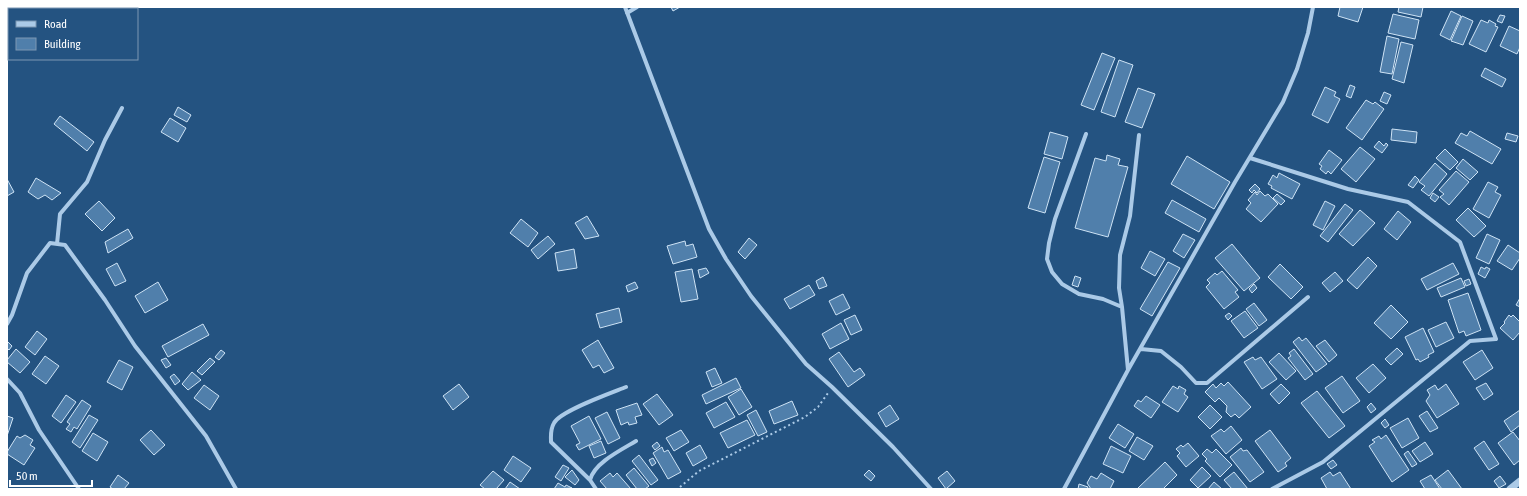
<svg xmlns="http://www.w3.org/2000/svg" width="1527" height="496" font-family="'Asap Condensed',sans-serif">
  <rect width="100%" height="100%" fill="#245381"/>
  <path fill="#507fab" stroke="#cee3f5" d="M671 7H680L673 11Z
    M1340 7H1363L1358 22 1338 16Z
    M1399 7H1423L1421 17 1398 12Z
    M1451 11 1461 16 1450 40 1440 35Z
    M1393 14 1419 20 1415 39 1388 33Z
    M1500 15 1505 16 1502 23 1497 21Z
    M1462 16 1473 21 1463 45 1451 41Z
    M1481 20 1488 23 1489 20 1496 24 1495 26 1498 27 1486 52 1469 44Z
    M1509 26 1520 31V47L1517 54 1500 46Z
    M1387 36 1399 39 1392 74 1380 72Z
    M1401 42 1413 45 1404 83 1392 79Z
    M1102 53 1115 58 1094 110 1081 105Z
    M1119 60 1133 65 1115 117 1101 112Z
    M1485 68 1506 79 1502 87 1481 76Z
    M1350 85 1355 87 1351 98 1346 96Z
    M1325 87 1336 92 1334 96 1340 99 1328 123 1312 115Z
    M1138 88 1155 94 1142 128 1125 122Z
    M1384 92 1391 95 1387 104 1380 101Z
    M1366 100 1373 104 1375 102 1384 109 1362 140 1346 128Z
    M178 107 191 115 187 122 174 115Z
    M60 116 94 142 87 151 54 124Z
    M170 118 186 128 178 142 161 132Z
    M1392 129 1417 132 1416 143 1391 140Z
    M1470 131 1501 149 1492 164 1455 143 1461 133 1467 136Z
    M1050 132 1068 137 1062 159 1044 154Z
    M1507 133 1518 136 1516 142 1505 139Z
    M1379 141 1384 146 1386 143 1388 145 1382 153 1374 147Z
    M1360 147 1375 159 1356 182 1341 169Z
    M1445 149 1458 162 1450 170 1436 158Z
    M1329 150 1342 160 1331 174 1328 171 1326 174 1320 169 1322 166 1319 164Z
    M1107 155 1120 159 1118 165 1128 167 1108 237 1075 228 1095 158 1106 161Z
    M1187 156 1230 182 1214 209 1171 184Z
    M1044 157 1060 162 1045 213 1028 208Z
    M1463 159 1478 172 1470 180 1456 168Z
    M1435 163 1447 174 1429 196 1421 190 1425 186 1419 182Z
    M1456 171 1469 182 1449 205 1440 197 1444 194 1439 190Z
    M1279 173 1300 184 1292 199 1271 188 1272 186 1268 184 1273 175 1277 178Z
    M1415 176 1419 180 1413 188 1408 185Z
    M36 178 61 193 52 200 45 195 38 199 28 192Z
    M7 179 14 192 7 196Z
    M1488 182 1498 187 1495 192 1501 195 1489 218 1473 209Z
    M1255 184 1260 189 1257 193 1254 190 1252 193 1249 190Z
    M1260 191 1265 196 1268 194 1278 204 1261 222 1246 209 1251 203 1248 200 1255 192 1257 195Z
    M1433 193 1439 197 1435 202 1430 198Z
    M1277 194 1285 201 1281 205 1273 198Z
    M1172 200 1206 219 1199 232 1165 213Z
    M99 201 115 218 102 231 85 214Z
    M1325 201 1335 206 1323 230 1313 225Z
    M1345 204 1353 210 1328 242 1320 236Z
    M1468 208 1486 226 1474 237 1456 220Z
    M1360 210 1375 223 1353 246 1339 234Z
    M1398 211 1411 222 1397 240 1384 229Z
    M587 216 599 236 585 239 575 223Z
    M521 219 538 233 528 247 510 233Z
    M128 229 133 238 108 253 105 242Z
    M1183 234 1195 240 1184 258 1173 251Z
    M1487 234 1500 240 1489 264 1476 258Z
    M548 236 555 244 538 259 531 250Z
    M749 238 757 245 745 259 738 252Z
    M685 241 686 246 693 244 697 257 673 264 667 246Z
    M1232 244 1260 278 1244 291 1215 258Z
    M1508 245 1520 253V258L1512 270 1497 261Z
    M574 249 577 268 558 271 555 253Z
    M1150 251 1165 259 1155 276 1141 268Z
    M1368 257 1377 266 1357 289 1347 280Z
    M1168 262 1180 268 1152 316 1140 309Z
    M117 263 126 281 115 286 106 269Z
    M1453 263 1459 274 1427 290 1421 279Z
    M1280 264 1303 287 1291 299 1268 277Z
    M1481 267 1485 269 1486 267 1490 269 1485 278 1478 274Z
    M706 268 709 273 700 278 698 270Z
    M692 269 698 299 681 302 675 272Z
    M1222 271 1238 290 1235 292 1239 297 1224 309 1206 287 1210 283 1207 280 1215 273 1217 275Z
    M1335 272 1343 281 1330 292 1322 283Z
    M1075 276 1081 278 1078 287 1072 285Z
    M823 277 827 286 819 289 816 281Z
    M1461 278 1465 287 1441 297 1437 288Z
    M1469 279 1471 284 1466 286 1464 281Z
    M158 282 168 300 145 313 135 296Z
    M635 282 638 288 628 292 626 286Z
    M1254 284 1257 288 1252 293 1249 289Z
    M809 285 815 295 790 309 784 299Z
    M1468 293 1481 330 1466 336 1464 331 1459 333 1448 300Z
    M843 294 850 308 836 315 829 301Z
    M1520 298V307L1516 305Z
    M1254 303 1267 320 1259 326 1246 309Z
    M1391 305 1408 322 1391 339 1374 323Z
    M619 308 622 322 600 328 596 314Z
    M1245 311 1258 328 1244 338 1231 321Z
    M1229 313 1232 316 1228 320 1225 316Z
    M855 315 862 330 851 335 844 320Z
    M1509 315 1511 317 1513 315 1520 322V332L1513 340 1500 328 1505 323 1504 322Z
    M1446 322 1454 338 1436 347 1428 330Z
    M841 323 849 339 830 349 822 334Z
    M203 324 209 335 168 357 162 346Z
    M1423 328 1434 352 1428 355 1429 357 1420 362 1418 359 1416 360 1405 337Z
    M37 331 47 339 35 355 25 347Z
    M1299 337 1302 341 1306 338 1327 364 1316 372 1293 342Z
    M598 340 614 368 604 373 599 365 593 368 582 350Z
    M1325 340 1337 355 1329 362 1316 346Z
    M7 341 12 346 9 350 7 348Z
    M1397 348 1403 354 1391 365 1385 359Z
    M16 349 30 362 20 373 7 362V360Z
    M1294 349 1313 374 1305 380 1288 358 1291 356 1289 353Z
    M221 350 225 353 219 360 215 357Z
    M1482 350 1493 368 1475 380 1463 362Z
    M839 352 854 372 860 368 865 375 848 387 829 359Z
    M1279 353 1296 371 1286 380 1269 362Z
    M45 356 59 366 46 384 32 374Z
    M1253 357 1255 360 1261 357 1277 379 1262 389 1244 362Z
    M166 358 171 365 166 368 161 360Z
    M210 358 215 362 202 375 197 371Z
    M119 360 133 367 122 390 107 382Z
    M1373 364 1386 378 1369 393 1356 378Z
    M715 368 722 383 712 387 706 372Z
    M192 372 201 380 188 390 182 384Z
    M174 374 180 381 175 385 170 377Z
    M1342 376 1360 401 1343 413 1325 388Z
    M736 378 741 388 706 404 702 395Z
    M1228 382 1251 407 1239 418 1235 414 1231 417 1226 412 1227 406 1219 398 1215 402 1205 392 1213 384 1216 388 1221 383 1224 386Z
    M1486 383 1493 394 1484 400 1476 388Z
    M459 384 469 397 453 410 443 396Z
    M1281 384 1290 393 1279 404 1270 394Z
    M1446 384 1459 404 1437 418 1426 401 1430 395 1427 390 1435 385 1438 390Z
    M204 385 219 396 210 410 194 398Z
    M1173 386 1178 389 1179 386 1186 390 1184 394 1188 397 1178 412 1162 402Z
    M741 389 752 407 739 415 728 397Z
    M1317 391 1345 426 1329 438 1301 403Z
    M657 394 673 415 659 425 643 404Z
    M66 395 76 402 61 423 52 416Z
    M1146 396 1160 405 1151 418 1134 406 1138 400 1141 402Z
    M82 400 91 406 77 429 74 427 71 432 66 429 70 424 67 422Z
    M792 401 798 415 774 424 769 411Z
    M726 402 735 417 714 428 706 413Z
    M637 403 642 415 635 417 637 423 629 425 628 422 621 425 616 410Z
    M1371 403 1376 409 1371 413 1367 407Z
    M890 405 899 419 886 427 878 413Z
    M1210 405 1222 417 1210 429 1198 417Z
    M756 410 767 432 758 436 747 415Z
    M1520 410V425L1511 432 1504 421Z
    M1427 411 1438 428 1430 432 1419 416Z
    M607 412 620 438 608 444 595 418Z
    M89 415 98 420 80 448 72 442Z
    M7 416 13 418 7 436Z
    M589 416 601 439 579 450 576 445 580 443 571 426Z
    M1408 418 1419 438 1402 448 1390 428Z
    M1385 419 1389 425 1385 428 1381 423Z
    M747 420 755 435 728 448 720 433Z
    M1118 424 1134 434 1125 448 1109 438Z
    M1231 426 1242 440 1226 454 1211 436 1221 429 1224 432Z
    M151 430 165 445 154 455 140 440Z
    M681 430 689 442 674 451 666 438Z
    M1270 430 1291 458 1285 463 1287 466 1278 472 1255 441Z
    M1513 432 1520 441V460L1514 465 1498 443Z
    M93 433 108 442 97 461 82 451Z
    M25 435 33 440 30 445 35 448 24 465 7 454V452L17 436 20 438Z
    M1386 435 1409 470 1392 482 1369 446 1375 442 1372 440 1379 436 1381 439Z
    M1137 437 1153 446 1144 460 1129 451Z
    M601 441 606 453 594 458 589 446Z
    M1484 441 1499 464 1489 470 1474 448Z
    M657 442 660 446 655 450 652 446Z
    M1425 442 1433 454 1420 462 1412 451Z
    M1188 443 1199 456 1186 467 1177 456 1180 453 1176 449 1181 445 1183 447Z
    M700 445 707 458 693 466 686 453Z
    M1111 446 1131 456 1123 473 1103 464Z
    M662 447 664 452 668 450 681 472 668 479 653 453Z
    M1241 448 1243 451 1247 450 1264 472 1250 482 1230 457Z
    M1207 449 1212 453 1216 449 1232 465 1220 477 1205 461 1207 459 1202 454Z
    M1408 451 1417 464 1412 467 1404 454Z
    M639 455 658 480 651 485 632 461Z
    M513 456 531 468 521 482 504 470Z
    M653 458 656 463 652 466 649 460Z
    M1333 460 1337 465 1331 469 1327 464Z
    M1165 462 1177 475 1163 489H1137Z
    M563 465 569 468 561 481 555 477Z
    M1202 467 1211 476 1198 488 1190 480Z
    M634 468 649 486 645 489H637L626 475Z
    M572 470 579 480 575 485 565 477Z
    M869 470 875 476 871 481 864 475Z
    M1448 470 1462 489H1442L1435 480Z
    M493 471 504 480 496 489H485L480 485Z
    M947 471 955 481 946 489 938 478Z
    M1234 472 1248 489H1232L1224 480Z
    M1330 472 1333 476 1340 472 1351 489H1327L1321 478Z
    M610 473 613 477 617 473 631 489H607L600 481Z
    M1101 473 1114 481 1110 489H1091L1087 483 1091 476 1097 479Z
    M118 475 129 483 124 489H113L110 487Z
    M1431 475 1440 489H1425L1420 481Z
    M1500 476 1506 484 1499 488 1494 481Z
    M510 482 520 489H505Z
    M1214 482 1222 489H1208Z
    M558 483 565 487 566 485 572 488 554 489Z
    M1079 484 1088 487 1087 489H1078Z"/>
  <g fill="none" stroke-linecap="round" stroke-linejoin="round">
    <path stroke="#abcae7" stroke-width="2" stroke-dasharray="2 3" stroke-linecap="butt" d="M680 487 699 471 805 417 818 407 828 393"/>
    <path stroke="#abcae7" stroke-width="4" d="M625 7 709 229 726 259 751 296 806 364 832 387 893 447 931 489
      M627 13 637 7
      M1086 134 1055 219 1049 243 1047 259 1052 272 1062 284 1079 294 1103 299 1122 307
      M1250 158 1348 189 1408 202 1460 242 1496 339 1470 341 1323 462 1272 489
      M57 244 60 214 87 182 105 140 122 108
      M7 324 12 315 27 273 50 243 65 245 105 300 135 346 206 436 236 489
      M1141 349 1161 351 1181 367 1196 383H1207L1308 297
      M1128 370 1235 182 1283 102 1297 69 1308 33 1313 7
      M7 379 20 393 39 430 79 489
      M590 480 551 442C551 435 550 430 554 423 560 411 611 393 626 387
      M596 489 590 480C594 463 621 450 636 441
      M1064 489 1128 370 1122 307 1119 288 1120 255 1130 216 1139 135"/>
    <path stroke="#abcae7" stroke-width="7" d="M1510 489 1520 481"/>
  </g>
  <rect width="1527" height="496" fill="none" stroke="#ffffff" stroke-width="16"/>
  <rect x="8" y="8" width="130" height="52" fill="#245381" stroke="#7c98b3"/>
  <rect x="16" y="21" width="20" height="6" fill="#abcae7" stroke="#7c98b3"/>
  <text x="44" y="28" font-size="12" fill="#ffffff">Road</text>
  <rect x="16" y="38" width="20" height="12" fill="#507fab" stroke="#7c98b3"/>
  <text x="44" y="48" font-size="12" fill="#ffffff">Building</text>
  <path d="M10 480v6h82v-6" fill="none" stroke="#ffffff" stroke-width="2"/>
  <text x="16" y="480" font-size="12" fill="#ffffff" stroke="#245381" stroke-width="3" paint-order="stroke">50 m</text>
</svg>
